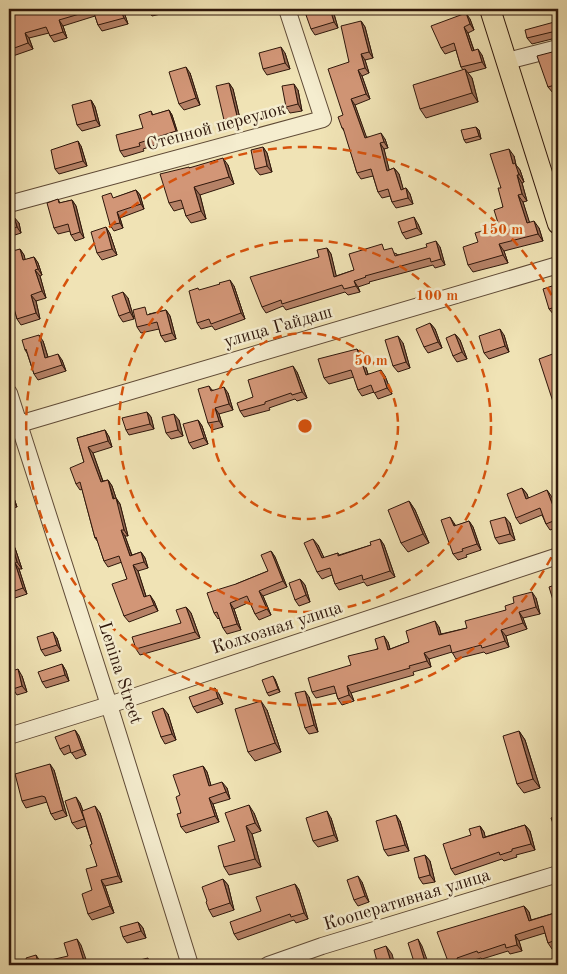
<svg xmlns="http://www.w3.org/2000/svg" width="567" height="974" font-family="'Old Standard TT',serif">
  <rect width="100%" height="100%" fill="#f0e3b5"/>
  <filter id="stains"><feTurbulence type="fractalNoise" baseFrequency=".004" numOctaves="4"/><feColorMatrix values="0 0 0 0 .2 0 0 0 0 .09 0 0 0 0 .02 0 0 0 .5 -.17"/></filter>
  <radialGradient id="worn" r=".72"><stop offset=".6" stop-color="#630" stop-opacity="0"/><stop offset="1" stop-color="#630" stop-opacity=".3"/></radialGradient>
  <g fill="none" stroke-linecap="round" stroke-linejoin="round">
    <g stroke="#5f4a36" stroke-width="18">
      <path id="minor" d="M507 61 558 48
        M9 204 323 119 287 9
        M9 393 109 705 190 965
        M9 427 558 265
        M9 736 109 705 558 556
        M268 965 322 946 558 874"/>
    </g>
    <g stroke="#2f170b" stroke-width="22">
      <path id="major" d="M490 9 558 224"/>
    </g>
    <use href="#minor" stroke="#f5edcf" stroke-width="16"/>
    <use href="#major" stroke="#f0e3b5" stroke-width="20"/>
  </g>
  <path fill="#b58166" stroke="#2f170b" d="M37 9H123L128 24 102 31 98 25 95 16 63 26 67 38 54 42 50 36 49 33 29 38 33 49 10 57 11 59 9 60V16Z
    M147 9H182L152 16Z
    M334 14 338 28 315 35 311 29Z
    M470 19 474 30 468 33 474 50 482 55 486 68 468 73 472 78 478 102 426 118 420 109 463 70 461 67 456 50 445 54 441 48Z
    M361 21 365 27 373 58 365 60 369 73 362 76 370 99 355 105 366 137 385 139 388 148 384 149 389 170 394 168 399 174 403 189 406 188 410 194 413 204 396 208 392 202 390 196 382 198 378 192 373 176 361 179 357 173 345 132 342 128 349 62Z
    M558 21V38H556L532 44 527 38Z
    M556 51 558 54V92L553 93 548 87Z
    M285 53 290 69 267 75 263 69Z
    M190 73 200 105 184 110 179 104Z
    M229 83 233 89 241 123 228 126 224 120Z
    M298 90 302 111 290 113 286 107Z
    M91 100 95 107 100 126 82 131 77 125Z
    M169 110 172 115 179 137 143 149 144 151 124 157 120 151 143 128 151 111 153 115Z
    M476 127 479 130 481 139 466 143 464 140Z
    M81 146 87 166 59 174 55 169Z
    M263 147 267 153 272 172 260 175 255 169Z
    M514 156 516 165 520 170 524 182 522 183 527 201 523 202 529 222 539 228 543 241 504 251 508 263 473 272 468 265 478 242 499 226 503 207 501 188Z
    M228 165 234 184 200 195 206 219 191 223 186 216 184 208 174 211 169 203 189 168Z
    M136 190 140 195 144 209 120 218 123 228 114 231 110 225 114 198Z
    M58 199 60 203 72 200 76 206 84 238 75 241 71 235 70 231 58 234 54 228Z
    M9 219 19 223 21 233 9 237Z
    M418 224 422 234 406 239 402 233Z
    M106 227 110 234 117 255 102 260 97 253Z
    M440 247 445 265 435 268 433 265 369 282 370 283 358 287 360 292 348 295 345 292 286 310 283 306 266 313 262 307 319 257 327 248 331 254 336 276 354 270 386 250 397 254V255Z
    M20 249 24 255 25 260 34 257 38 263 42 275 40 276 46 298 36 301 40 319 21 325 17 319 14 307 10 302V291Z
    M234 286 245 319 215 330 212 326 201 329 197 323Z
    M558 289V314L554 315 549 309Z
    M128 298 134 319 123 322 119 316Z
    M166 310 170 316 176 339 165 342 161 336 159 329 141 333 137 327 149 314Z
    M430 323 435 329 442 348 428 353 424 347Z
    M455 334 460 340 467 359 457 362 453 356Z
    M504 335 509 352 489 359 484 353Z
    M43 341 48 357 62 360 66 371 38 380 34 374 27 353 25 350Z
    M403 343 410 368 398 372 393 366Z
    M357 349 362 355 368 374 385 376 392 394 378 399 374 392 362 396 358 390 354 377 329 384 324 378Z
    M297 372 307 398 297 401 295 399 269 408 270 410 244 417 240 411 253 397Z
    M209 386 212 390 228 393 233 410 219 414 223 427 212 430 208 423Z
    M147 412 151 417 154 429 129 435 126 430Z
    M179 420 183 436 171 439 166 433Z
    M198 420 202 426 208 444 193 449 189 443Z
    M105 430 109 437 112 447 93 453 103 481 108 480 112 486 116 498 120 504 128 536H125L132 555 141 552 145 558 148 568 138 571 146 596 154 601 158 611 129 622 124 616 127 579 122 562 108 567 104 561 98 542 95 538 82 489 80 490 76 484 84 462 77 438Z
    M522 488 527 494 528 498 552 497 558 514V527L550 530 546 524 542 515 520 524 516 518Z
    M9 489 13 495 17 507 9 509Z
    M409 501 415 510 429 543 408 552 401 543Z
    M469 521 473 527 481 550 466 555 467 557 458 560 453 554 454 523 456 526Z
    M510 523 515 540 499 544 495 538Z
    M380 539 384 545 395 577 367 586 364 582 339 590 335 584 332 575 322 579 317 572 318 545 324 558 338 553 339 555 371 545Z
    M9 542H11L15 548 22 569H19L27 594 9 600Z
    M271 551 275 557 287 587 263 596 271 615 259 620 255 614 250 602 234 609 241 630 227 634 223 628 219 618 218 619 214 613 236 584 268 571Z
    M300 579 305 585 310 602 299 606 295 600Z
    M536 598 540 614 523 618 527 629 506 636 509 647 486 654 484 652 456 659 452 652 429 659 431 667 413 672 414 675 351 693 354 701 342 705 338 699 336 693 316 698 312 692 351 665 388 642 390 649 409 642 439 627 441 634 467 628 506 610Z
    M186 607 191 613 200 638 140 655 136 649 181 623Z
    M57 638 61 651 45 656 41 650Z
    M62 664 66 671 69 681 46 688 42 682Z
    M22 676 27 692 17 695 13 689Z
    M275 679 280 692 269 696 267 693Z
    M219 694 223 704 197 713 193 707Z
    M309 697 318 732 309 734 305 728Z
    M267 710 281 752 255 761 248 752Z
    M168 714 176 740 165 744 161 737Z
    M75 730 79 736 86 755 76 759 71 752 64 755 60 749Z
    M519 731 525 740 540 788 524 793 517 784Z
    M203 766 207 772 211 786 227 788 230 799 213 804 219 822 186 833 181 827 180 795Z
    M54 770 67 816 55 820 51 814 47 802 26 808 22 801Z
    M80 803 83 811 100 813 122 882 105 886 114 913 92 920 88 914 97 866 92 844 86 826 77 829 72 823Z
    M254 813 261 831 252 834 261 867 229 875 224 867Z
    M331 818 338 841 318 847 313 841Z
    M400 821 409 851 388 856 384 850Z
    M525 825 530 831 535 850 516 855 517 857 504 861 502 859 455 875 451 869 471 835 480 826 484 832 485 837Z
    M425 855 430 861 435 882 423 884 419 878Z
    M223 879 228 885 234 910 213 917 209 910Z
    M362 882 369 902 358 906 354 900Z
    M295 884 299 890 308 919 296 923 294 920 238 940 234 934 261 911Z
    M524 906 529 912 531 920 558 912V947L552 949 548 943 545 933 519 941 522 951 510 954 508 951 482 959 481 958 461 964V965H450L449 964Z
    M138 922 143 928 146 938 127 943 123 937Z"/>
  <path fill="#936953" stroke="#2f170b" d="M120 9H123L128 24 124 18Z
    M330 9 334 14 338 28 334 22Z
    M466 13 470 19 474 30 470 24Z
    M59 20 63 26 67 38 63 32Z
    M361 21 365 27 373 58 369 52Z
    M464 27 468 33 476 57 472 51Z
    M25 33 29 38 33 49 28 43Z
    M281 47 285 53 290 69 285 63Z
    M478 49 482 55 486 68 482 62Z
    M361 54 365 60 369 73 365 68Z
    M186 67 190 73 200 105 196 98Z
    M465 69 472 78 478 102 472 93Z
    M358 70 362 76 370 99 366 94Z
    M229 83 233 89 241 123 237 116Z
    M294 84 298 90 302 111 298 104Z
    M351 99 355 105 369 144 365 138Z
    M91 100 95 107 100 126 96 120Z
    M169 110 172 115 179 137 176 131Z
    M476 127 479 130 481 139 479 136Z
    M381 133 385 139 388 148 384 142Z
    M78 141 81 146 87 166 83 161Z
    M380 143 384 149 391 177 387 171Z
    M263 147 267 153 272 172 267 166Z
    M509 149 514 156 516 165 520 170 524 182 513 164Z
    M223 158 228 165 234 184 229 177Z
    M394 168 399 174 405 195 401 190Z
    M517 175 522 183 527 201 522 194Z
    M194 187 200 195 206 219 201 211Z
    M406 188 410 194 413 204 408 198Z
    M136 190 140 195 144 209 141 204Z
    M518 195 523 202 532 230 527 223Z
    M72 200 76 206 84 238 80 232Z
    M117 212 120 218 123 228 120 223Z
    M14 217 19 223 21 233 17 227Z
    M414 217 418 224 422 234 417 228Z
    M534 221 539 228 543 241 538 234Z
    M106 227 110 234 117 255 112 249Z
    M436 241 440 247 445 265 441 259Z
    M499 244 504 251 508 263 503 255Z
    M327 248 331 254 338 283 334 277Z
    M20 249 24 255 27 266 23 260Z
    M34 257 38 263 42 275 38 269Z
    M35 270 40 276 46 298 42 291Z
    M230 280 234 286 245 319 241 313Z
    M354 281 358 287 360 292 356 286Z
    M123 292 128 298 134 319 130 312Z
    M31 295 36 301 40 319 36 313Z
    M166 310 170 316 176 339 172 333Z
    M430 323 435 329 442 348 438 342Z
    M500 329 504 335 509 352 505 346Z
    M455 334 460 340 467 359 462 352Z
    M39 335 43 341 50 364 45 358Z
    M398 336 403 343 410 368 406 362Z
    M357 349 362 355 370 381 366 375Z
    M58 354 62 360 66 371 62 365Z
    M293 366 297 372 307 398 302 392Z
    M381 370 385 376 392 394 387 388Z
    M224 387 228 393 233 410 229 404Z
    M215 408 219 414 223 427 219 421Z
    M147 412 151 417 154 429 150 424Z
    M174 414 179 420 183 436 178 430Z
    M198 420 202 426 208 444 204 438Z
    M105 430 109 437 112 447 108 441Z
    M88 447 93 453 105 488 101 482Z
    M108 480 112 486 118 504 116 498 120 504 128 536 124 530Z
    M522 488 527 494 531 505 526 499Z
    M9 489 13 495 17 507 13 501Z
    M547 490 552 497 558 514V519Z
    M409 501 415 510 429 543 423 534Z
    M450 517 454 523 458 533 454 526Z
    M505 517 510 523 515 540 510 534Z
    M469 521 473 527 481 550 477 544Z
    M121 530 125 536 134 562 130 556Z
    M313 539 318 545 327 564 322 558Z
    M380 539 384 545 395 577 390 571Z
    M11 542 15 548 22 569 17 562Z
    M271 551 275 557 287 587 283 581Z
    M141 552 145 558 148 568 144 562Z
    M15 563 19 569 27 594 23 588Z
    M133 565 138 571 148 603 144 597Z
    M300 579 305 585 310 602 306 595Z
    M259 591 263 596 271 615 267 609Z
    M532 592 536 598 540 614 536 607Z
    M150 595 154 601 158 611 154 605Z
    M230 603 234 609 241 630 237 624Z
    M186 607 191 613 200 638 195 632Z
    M519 612 523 618 527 629 523 623Z
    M435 621 439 627 443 641 439 635Z
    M501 630 506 636 509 647 505 641Z
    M53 632 57 638 61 651 57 645Z
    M384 636 388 642 392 656 388 650Z
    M424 653 429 659 431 667 427 661Z
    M62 664 66 671 69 681 65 675Z
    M18 669 22 676 27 692 22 686Z
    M273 676 275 679 280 692 278 689Z
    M347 686 351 693 354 701 349 695Z
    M215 688 219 694 223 704 218 698Z
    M305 691 309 697 318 732 314 725Z
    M261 701 267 710 281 752 275 743Z
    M163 708 168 714 176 740 172 734Z
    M75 730 79 736 86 755 82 749Z
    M519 731 525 740 540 788 533 779Z
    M50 764 54 770 67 816 63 810Z
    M203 766 207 772 213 792 209 786Z
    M222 782 227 788 230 799 226 792Z
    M76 797 80 803 88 825 84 819Z
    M209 798 213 804 219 822 215 816Z
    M249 805 254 813 261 831 255 823Z
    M95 806 100 813 122 882 118 876Z
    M327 811 331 818 338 841 334 835Z
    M396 815 400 821 409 851 405 845Z
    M525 825 530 831 535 850 531 844Z
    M246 826 252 834 261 867 255 859Z
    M480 826 484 832 487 844 483 838Z
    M425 855 430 861 435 882 430 875Z
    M358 876 362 882 369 902 365 896Z
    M223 879 228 885 234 910 230 903Z
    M101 880 105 886 114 913 110 906Z
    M295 884 299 890 308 919 304 913Z
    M524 906 529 912 533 927 529 921Z
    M138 922 143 928 146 938 141 931Z
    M515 935 519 941 522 951 517 945Z
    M77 939 81 945 88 965H85Z
    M418 939 422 946 429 965H426Z
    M386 946 392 954 395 965H392Z
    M36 955 40 961 41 965 38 963Z"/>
  <path fill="#d29677" stroke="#2f170b" d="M37 9H120L124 18 98 25 93 10 59 20 63 32 50 36 46 27 25 33 28 43 9 50V16Z
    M326 9H330L334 22 311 29 306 15Z
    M466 13 470 24 464 27 472 51 478 49 482 62 461 67 454 43 441 48 431 26Z
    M361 21 369 52 361 54 365 68 358 70 366 94 351 99 365 138 381 133 384 142 380 143 387 171 394 168 401 190 406 188 408 198 392 202 388 189 378 192 371 169 357 173 343 128H342L338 117 343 115 328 69 349 62 341 26Z
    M558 21V33L557 32H552L527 38 525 30Z
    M281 47 285 63 263 69 259 53Z
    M556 51 558 57V84L548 87 537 56Z
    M186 67 196 98 179 104 169 72Z
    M465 69 472 93 420 109 413 85Z
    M229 83 237 116 224 120 216 86Z
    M294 84 298 104 286 107 282 86Z
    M91 100 96 120 77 125 72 105Z
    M169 110 176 131 139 143 140 146 120 151 116 135 143 128 139 115 151 111 152 115Z
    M476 127 479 136 464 140 461 130Z
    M78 141 83 161 55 169 51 150Z
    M263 147 267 166 255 169 251 150Z
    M509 149 513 164 515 163 519 175H517L522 194 518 195 527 223 534 221 538 234 499 244 503 255 468 265 463 247 478 242 475 233 499 226 494 210 503 207 498 188H501L490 154Z
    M223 158 229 177 194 187 201 211 186 216 181 200 169 203 160 174 189 167V168Z
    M136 190 141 204 117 212 120 223 110 225 102 196 111 193 113 198Z
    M58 199 59 203 72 200 80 232 71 235 68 224 54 228 47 203Z
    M14 217 17 227 9 230V219Z
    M414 217 417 228 402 233 398 222Z
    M106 227 112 249 97 253 91 232Z
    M436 241 441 259 431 262 430 258 365 276 366 277 354 281 356 286 344 289 342 285 282 304 281 300 262 307 250 277 319 257 317 250 327 248 334 277 354 270 349 254 382 244 384 250 392 248 395 256 427 247 426 244Z
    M20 249 23 260 34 257 38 269 35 270 42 291 31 295 36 313 17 319 12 301 10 302 9 298V291H10L9 286V252Z
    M230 280 241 313 211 324 209 319 197 323 189 291 198 288 199 290 220 284 219 283Z
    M555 285 558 294V306L549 309 543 289Z
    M123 292 130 312 119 316 112 296Z
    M145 307 147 315 166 310 172 333 161 336 157 322 137 327 133 310Z
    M430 323 438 342 424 347 416 329Z
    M500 329 505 346 484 353 479 336Z
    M455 334 462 352 453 356 446 338Z
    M39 335 45 358 58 354 62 365 34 374 26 349 25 350 22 340Z
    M398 336 406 362 393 366 385 340Z
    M357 349 366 375 381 370 387 388 374 393 371 385 358 390 351 370 324 378 318 359Z
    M558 352V425H557L553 412 556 411 539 359Z
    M293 366 302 392 292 395 291 393 265 402V404L240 411 237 403 253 397 248 380Z
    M209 386 211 391 224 387 229 404 215 408 219 421 208 423 198 389Z
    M147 412 150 424 126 430 122 418Z
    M174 414 178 430 166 433 162 417Z
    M198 420 204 438 189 443 183 424Z
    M105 430 108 441 88 447 101 482 108 480 113 499 116 498 124 530H121L130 556 141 552 144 562 133 565 144 597 150 595 154 605 124 616 112 584 127 579 119 556 104 561 96 537 95 538 80 482 76 484 70 468 84 462 77 438Z
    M522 488 526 499 547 490 558 519 546 524 540 508 516 518 507 494Z
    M9 489 13 501 9 502Z
    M409 501 423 534 401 543 388 510Z
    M450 517 454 526 469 521 477 544 462 549 463 551 453 554 441 520Z
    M505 517 510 534 495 538 490 521Z
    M313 539 322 558 338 553V556L371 545 370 542 380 539 390 571 363 580 362 575 335 584 330 568 317 572 304 543Z
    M9 542H11L17 562 15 563 23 588 9 593Z
    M271 551 283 581 259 591 267 609 255 614 247 596 230 603 237 624 223 628 217 612 214 613 207 593 236 584 268 571 261 555Z
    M300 579 306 595 295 600 289 583Z
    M558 584V609L556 610 549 587Z
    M532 592 536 607 519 612 523 623 501 630 505 641 482 648 481 645 452 653 450 645 424 653 427 661 409 666 410 668 347 686 349 695 338 699 334 686 312 692 308 678 351 665 348 656 378 649 375 639 384 636 388 650 409 642 406 631 435 621 439 635 467 628 465 621 506 610 505 606 514 603 513 597Z
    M186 607 195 632 136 649 132 637 181 623 176 610Z
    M53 632 57 645 41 650 37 637Z
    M62 664 65 675 42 682 38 672Z
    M18 669 22 686 13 689 9 672Z
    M273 676 278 689 267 693 262 680Z
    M215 688 218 698 193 707 189 697Z
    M305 691 314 725 305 728 295 693Z
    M261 701 275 743 248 752 235 709Z
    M163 708 172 734 161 737 152 712Z
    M75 730 82 749 71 753 69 745 60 749 55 737Z
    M519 731 533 779 517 784 503 736Z
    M50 764 63 810 51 814 45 797 42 796 22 801 15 774Z
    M203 766 209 786 222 782 226 792 209 798 215 816 181 827 177 814 181 813 176 797 180 795 173 775Z
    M76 797 84 819 72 823 65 801Z
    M249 805 255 823 246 826 255 859 224 867 218 846 235 841 225 813Z
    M95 806 118 876 101 880 110 906 88 914 82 894 92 890 86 869 97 866 90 845 92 844 82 811Z
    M327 811 334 835 313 841 306 818Z
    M396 815 405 845 384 850 376 821Z
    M558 815V834H557L551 818Z
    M525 825 531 844 512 849V851L500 855 499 852 451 869 443 844 471 835 469 829 480 826 483 838Z
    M425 855 430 875 419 878 414 858Z
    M358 876 365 896 354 900 347 880Z
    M223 879 230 903 209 910 206 902 207 901 202 887Z
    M295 884 304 913 291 917 290 914 234 934 230 922 261 911 256 897Z
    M558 893V902L556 894Z
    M524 906 529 921 558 912V939L548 943 543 926 515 935 517 945 506 948 505 944 478 953 477 951 457 958 458 961 449 964 437 932Z
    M138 922 141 931 123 937 120 927Z
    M77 939 85 965H28L26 958 36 955 38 963 68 956 64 943Z
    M418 939 426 965H415L408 943Z
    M386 946 392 965H378L374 950Z
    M148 958 150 965H132V962Z"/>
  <g fill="none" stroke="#d6520c" stroke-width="2.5" stroke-dasharray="9 6">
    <circle cx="305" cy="426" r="93"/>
    <circle cx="305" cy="426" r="186"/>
    <path d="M558 544A279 279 0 1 1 558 308"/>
  </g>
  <g text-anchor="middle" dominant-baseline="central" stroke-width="5" stroke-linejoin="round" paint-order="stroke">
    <g font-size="18" fill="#2f170b" stroke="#f5edcf">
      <text transform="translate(216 127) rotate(-15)">Степной переулок</text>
      <text transform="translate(278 327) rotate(-16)">улица Гайдаш</text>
      <text transform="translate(277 628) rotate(-18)">Колхозная улица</text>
      <text transform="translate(120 673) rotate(72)">Lenina Street</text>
      <text transform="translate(407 900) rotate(-17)">Кооперативная улица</text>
    </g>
  </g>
  <circle cx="305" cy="426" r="8" fill="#d6520c" stroke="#f5edcf" stroke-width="2.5"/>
  <g font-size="15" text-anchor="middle" font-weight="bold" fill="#d6520c" stroke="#f5edcf" stroke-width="5" stroke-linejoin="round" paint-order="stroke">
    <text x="502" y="234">150 m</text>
    <text x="437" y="300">100 m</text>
    <text x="371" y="365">50 m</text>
  </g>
  <rect width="567" height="974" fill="none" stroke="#f0e3b5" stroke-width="30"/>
  <rect x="10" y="10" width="547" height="954" fill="none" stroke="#2f170b" stroke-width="2.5"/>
  <rect x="15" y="15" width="537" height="944" fill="none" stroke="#2f170b"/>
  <rect width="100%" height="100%" filter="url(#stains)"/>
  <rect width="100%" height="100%" fill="url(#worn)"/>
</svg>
